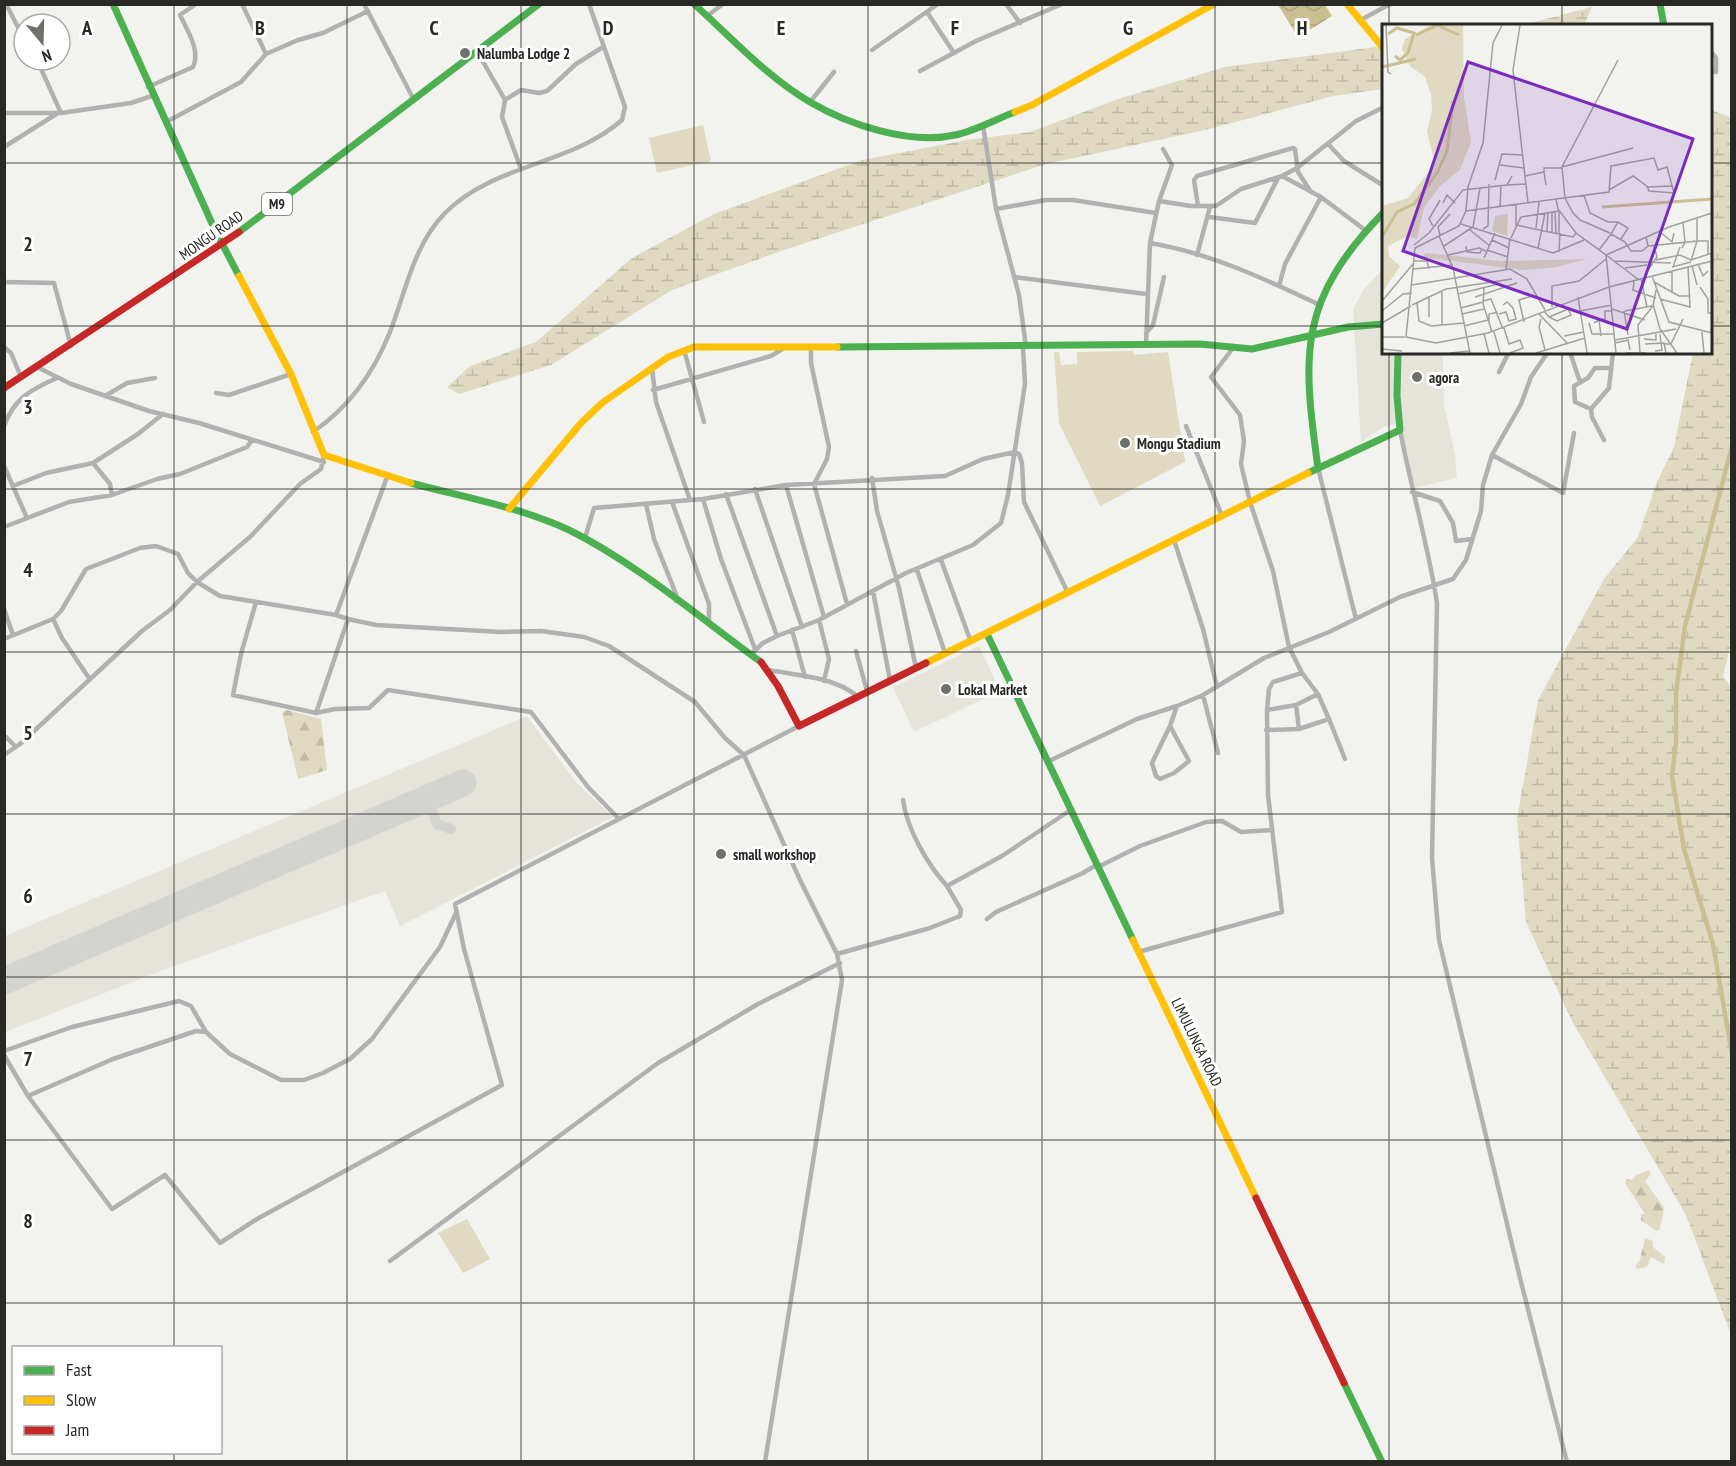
<svg xmlns="http://www.w3.org/2000/svg" width="1736" height="1466" font-family="'PT Sans Narrow',sans-serif">
  <defs>
    <pattern id="forest-firs" width="22" height="20" patternUnits="userSpaceOnUse" patternTransform="scale(1.5)"><rect width="22" height="20" fill="#dfdac1"/><path d="M5 1l3.5 6h-7zM16 11l3.5 6h-7z" fill="#bfbba6"/></pattern>
    <pattern id="wetland-marsh" width="20" height="14" patternUnits="userSpaceOnUse" patternTransform="scale(1.5)"><rect width="20" height="14" fill="#dfdac1"/><path d="M1 5h8M5 5V1M11 12h8M15 12V8" fill="none" stroke="#bfbba6"/></pattern>
    <pattern id="water-waves" width="16" height="10" patternUnits="userSpaceOnUse" patternTransform="scale(1.5)"><rect width="16" height="10" fill="#c9bf92"/><path d="M0 5q4-4 8 0t8 0" fill="none" stroke="#ada47e"/></pattern>
  </defs>
  <rect width="100%" height="100%" fill="#f2f2ee"/>
  <path fill="#e6e3da" d="M1383 269 1384 352 1443 353 1444 405 1455 454 1457 478 1414 488 1400 423 1383 427 1361 442 1353 309 1364 289Z
    M979 646 1000 691 914 732 893 687Z
    M527 716 576 782 613 817 400 926 385 891 163 970 5 1032V936Z"/>
  <path fill="url(#forest-firs)" d="M287 710 321 719 327 770 298 779 282 712Z
    M1649 1170 1651 1174 1645 1181 1664 1208 1660 1229 1656 1231 1641 1220V1214H1645L1625 1183 1627 1179 1632 1180 1636 1175Z
    M1645 1238 1653 1241V1247L1665 1257 1664 1264 1651 1257 1647 1267 1637 1269 1635 1266 1640 1260Z"/>
  <path fill="url(#wetland-marsh)" d="M1592 7 1584 25H1523Z
    M1383 46V89L1333 96 1205 130 1046 164 784 250 672 290 551 365 459 394 447 387 470 366 536 342 632 258 714 214 862 160 967 140 1030 132 1118 99 1225 67Z
    M1711 110 1732 118V640L1723 676 1732 688 1731 1335 1686 1215 1573 1023 1526 922 1517 819 1538 700 1604 579 1638 537 1657 482 1674 447 1693 353 1710 352Z"/>
  <path fill="#dfdac1" d="M703 125 711 161 657 173 649 138Z
    M1133 351 1134 355 1168 352 1185 462 1100 506 1059 423 1054 352H1059L1061 365 1077 364V352Z
    M467 1219 490 1259 463 1273 438 1233Z"/>
  <path fill="url(#water-waves)" d="M1278 5H1325L1332 16 1298 37Z"/>
  <g fill="none" stroke-linecap="round" stroke-linejoin="round">
    <path stroke="#c9bf92" stroke-width="4.5" d="M1732 446 1685 626 1676 693V742L1672 776 1684 849 1713 944 1732 1054"/>
    <path stroke="#d3d3d0" stroke-width="10" d="M427 798 437 824 451 829"/>
    <path stroke="#d3d3d0" stroke-width="27" d="M4 981 463 783"/>
    <path stroke="#b1b1b2" stroke-width="4.5" d="M6 4 24 39
      M242 4 266 54
      M364 4 414 100
      M1006 4 1020 23
      M927 12 954 53
      M707 16 723 4
      M1359 21 1390 4
      M872 50 938 4
      M1710 50 1716 58V72L1710 70
      M478 53 505 100 502 117 521 169
      M37 60 61 113
      M920 71 976 41 1062 4
      M148 87 193 67C201 51 187 30 180 15L196 4
      M505 100 521 90 539 93 547 91 576 64 603 47
      M810 102 834 72
      M4 113H61L131 103 152 96
      M166 122 241 82 266 54 298 40 323 33 368 11
      M983 125 996 209 1019 295 1026 347
      M1329 145 1344 161 1384 186
      M4 147 58 113
      M1282 176 1321 197 1365 230
      M1159 201 1191 206H1216L1241 189 1282 176 1297 168 1356 121 1384 107
      M1198 206 1194 180 1197 176 1293 148 1295 149 1298 172 1311 192
      M996 209 1046 200H1073L1156 213
      M1209 217 1255 223 1278 178
      M1150 243C1210 253 1265 279 1320 305
      M1197 255 1210 207
      M1014 277 1146 294
      M4 282 54 283 71 346
      M1279 286 1285 264 1321 197
      M1146 333 1153 325 1164 277
      M1146 345 1150 243 1159 201 1172 165 1163 149
      M4 347 11 353 21 377
      M811 348V363L829 447 827 459 814 484 847 604
      M1233 348 1211 377 1240 415 1244 441 1241 464 1250 502 1273 571 1289 647 1302 673 1318 694 1296 705 1267 710 1269 689 1273 682 1302 673
      M684 350 704 422
      M1570 352 1580 382
      M37 367 71 384 149 411 199 423 324 462
      M652 368 656 402 690 500
      M1499 372 1509 352
      M653 390 771 356 784 348
      M216 393 229 395 291 374
      M105 396 127 383 155 378
      M1591 409 1575 402 1574 386 1588 378 1595 368H1610
      M4 426C14 398 32 389 57 378
      M1186 426 1222 516
      M1400 430C1411 488 1428 544 1437 603L1432 858 1439 940 1520 1278 1567 1462
      M313 432C348 408 374 372 390 332 406 291 413 246 445 213 493 164 571 165 622 120L625 107 589 4
      M1604 440 1592 417 1591 409 1609 388 1613 352
      M1492 455 1563 493 1574 433
      M93 463 110 484 112 495
      M4 466 27 518
      M1318 468 1356 619
      M872 478 877 511 899 588 916 668
      M786 485 824 617
      M13 486 46 473 93 463 138 434 163 414
      M755 489 802 627
      M1412 492 1440 501 1453 523 1456 541 1472 539
      M726 494 777 636
      M703 499 721 559 755 649
      M672 502 709 604V623
      M646 504 654 539 676 594V601
      M4 527 69 502 112 495 157 479 180 474 247 447 252 440
      M585 538 594 508 703 499 786 485 945 476 983 459 1015 452 1019 454 1022 463 1024 502 1068 593
      M1174 540 1203 629 1217 687
      M941 560 971 642
      M917 570 945 653
      M873 591 890 680
      M256 602 241 654 233 695 316 713 348 619 336 615
      M4 609 13 635
      M348 619 376 625 501 632 541 631 584 637 609 646 695 702 725 738 744 755 800 880 837 954 842 980 765 1462
      M819 620 829 659 824 681
      M792 630 805 677
      M4 639 53 619
      M856 651 867 691
      M751 654 763 643 777 636 819 620 906 573 973 545 1001 523 1008 495 1025 384 1023 347
      M768 670C796 675 835 677 857 696
      M89 678 62 638 53 619 61 611 86 569 140 548 156 546 178 554 188 573 197 582 220 596 336 615 387 477
      M1318 694 1329 719
      M1203 695 1218 753
      M1296 705 1299 729
      M316 713 335 709 369 708 388 690 531 712 588 787 619 819
      M1170 726 1189 761 1174 773 1160 779 1156 776 1152 763 1170 726 1177 706 1203 695 1264 658 1329 632 1400 597 1453 579 1466 560 1481 511 1483 485 1492 455 1521 404 1531 377 1548 352
      M1266 730 1299 729 1329 719 1345 759
      M4 735 16 747
      M4 755 20 744 142 631 170 610 197 582 250 537 300 484 321 469 324 455
      M1049 761 1137 719 1177 706
      M903 800C907 829 927 864 947 886L1002 856 1072 809
      M1100 866 1140 846 1206 822 1222 821 1241 832 1272 830
      M987 919 996 912 1083 873 1098 864
      M1138 952 1282 912 1268 795 1267 710
      M837 954 930 928 960 916 961 910 947 886
      M4 1051 72 1027 179 1001 191 1006 206 1032
      M4 1055 28 1096 112 1209 165 1175 220 1243 257 1219 502 1085 464 949 455 904 799 726
      M28 1096 113 1059 196 1031 206 1032 230 1054 281 1080H304L323 1073 350 1059 372 1039 440 947 456 913
      M390 1261 658 1063 758 1004 840 963"/>
    <path stroke="#4caf50" stroke-width="7" d="M113 4 215 230 239 276
      M694 4C731 37 767 77 810 102 849 125 910 145 955 135 975 131 996 119 1015 112
      M1660 4 1664 26
      M239 232 539 4
      M837 347 1200 344 1252 349 1348 327 1384 324
      M1318 468C1302 353 1298 300 1384 212
      M1308 473 1400 430 1397 396 1398 352
      M411 483C463 497 520 507 569 530 636 563 700 618 761 662
      M987 634 1133 940
      M1344 1383 1382 1462"/>
    <path stroke="#ffc107" stroke-width="7" d="M1347 4 1384 49
      M1015 112 1032 105 1214 4
      M239 276 291 374 324 455 411 483
      M509 509 581 423 602 403 668 357 694 347H837
      M926 663 1308 473
      M1133 940 1256 1198"/>
    <path stroke="#c62828" stroke-width="7" d="M4 388 239 232
      M761 662 778 686 799 726 926 663
      M1256 1198 1344 1383"/>
  </g>
  <path fill="none" stroke="#282825" stroke-width="1.5" stroke-opacity="0.55" d="M174 4V1348M347 4V1462M521 4V1462M694 4V1462M868 4V1462M1042 4V1462M1215 4V1462M1389 4V26M1562 4V26M4 163H1384M1710 163H1732M4 326H1384M1710 326H1732M1389 352V1462M1562 352V1462M4 489H1732M4 652H1732M4 814H1732M4 977H1732M4 1140H1732M4 1303H1732M174 1452V1462"/>
  <g fill="#6f6f6b" stroke="#fff" stroke-width="2">
    <circle cx="465" cy="53" r="6"/>
    <circle cx="1417" cy="377" r="6"/>
    <circle cx="1125" cy="443" r="6"/>
    <circle cx="946" cy="689" r="6"/>
    <circle cx="721" cy="854" r="6"/>
  </g>
  <g text-anchor="middle" dominant-baseline="central" stroke-width="6" stroke-linejoin="round" paint-order="stroke">
    <rect fill="#fff" stroke="#686866" stroke-width="1.5" x="262" y="193" width="30" height="22" rx="4.5"/>
    <g font-size="14" font-weight="bold" fill="#282825">
      <text x="277" y="204">M9</text>
    </g>
    <g font-size="15" font-weight="bold" fill="#282825" stroke="#fff" text-anchor="start">
      <text x="477" y="53">Nalumba Lodge 2</text>
      <text x="1429" y="377">agora</text>
      <text x="1137" y="443">Mongu Stadium</text>
      <text x="958" y="689">Lokal Market</text>
      <text x="733" y="854">small workshop</text>
    </g>
    <g font-size="15" fill="#282825" stroke="#fff">
      <text transform="translate(211 235) rotate(-35)">MONGU ROAD</text>
      <text transform="translate(1197 1042) rotate(64)">LIMULUNGA ROAD</text>
    </g>
  </g>
  <g transform="translate(1382 24)">
    <rect width="330" height="330" fill="#f2f2ee"/>
    <path d="M49 1H81L82 73 89 118 78 146 58 162 42 184 35 215 26 212 6 222 7 232 18 242 0 269V182L26 174 53 140 45 107 50 86 49 70 43 53 28 42 20 25 23 15ZM44 229 117 237 205 235 175 243 141 246 40 233Z" fill="#dfdac1"/>
    <path d="M126 190 125 212 110 207 113 192Z" fill="#dfdac1"/>
    <path fill="none" stroke="#c9bf92" stroke-width="3" d="M57 2 77 11M6 10 15 4 32 9 26 29 18 36 13 32M34 11 56 1M0 43 34 35M220 183 330 175M0 213 15 188 32 180 55 149 65 127 71 77"/>
    <path fill="none" stroke="#a1a19e" stroke-width="1.5" d="M4 1 6 48 9 50M138 1 131 46 146 179M118 141 142 144M180 143 251 124M162 148V144H180M143 152 162 148 164 161M113 156 120 130 141 131M125 161 144 160M227 166 251 152 266 163 291 162M202 171 208 189 226 198H236M174 175 227 168 229 142 272 134 276 146 285 143 292 169 267 167 265 162M61 179 65 171 73 179M134 180V201L191 213 194 209M118 183 119 162M84 187 86 163 101 119 111 19 120 1M173 188 174 209M177 188V209M79 200 171 229 202 216M51 202 47 195 58 176M154 204 157 178M101 205 106 202 107 160M88 206 108 222M165 207 166 188M277 207 290 218 292 209M170 208V188M228 209 198 196 191 189 183 174 180 143 236 36M229 210 236 198 246 204 239 215M58 211 56 203 68 190M57 212 71 244 88 329M129 214 139 193 177 187M110 216 127 224M315 217H326V231M32 221 47 209 81 166 125 161 130 152M62 222 91 203 98 164M84 222 85 228 98 229 100 225M266 222 315 217V195M156 224 163 189M300 224 303 218 301 199M105 226 126 233M217 226 229 210 243 218 249 227H260L266 222 264 213M177 228 178 209M66 231 97 224 104 227M224 231 287 203 330 189M224 231 257 256M102 234 113 209M274 236 298 231 309 236 330 229M31 237H45L47 245M232 237 289 239M309 237 315 217M316 240 321 252 326 247M310 242 315 261M290 243 309 238M291 243 298 223M243 244 265 241M31 245 71 241M124 245 128 214M266 246 275 233 272 222M290 247V268M270 252 287 298 330 309M259 255 265 283M252 257 251 266 274 274M272 258 297 272H308M30 261 128 245 145 255 163 286M318 263 326 275V289H330M102 264 101 280 110 308M60 266V302M76 270 116 260M47 272V293M93 273 135 259M196 273 205 329M278 275 308 283 306 243M0 277 31 240M101 277 109 275 121 305M35 279 37 297 49 302 82 299M271 280 278 305 295 329M30 281 64 265 130 255M170 283V262L197 257 224 235M79 284 101 278M230 285 263 296M0 287 21 270 30 269M162 287 167 293 186 285 189 291 175 297 167 293M198 287 230 281M242 287 246 311M243 287 270 282M80 290 102 285M117 290 124 288 127 297 134 295 131 284 125 278 121 281M157 290 185 319M159 295 157 303 163 326M217 296 223 295V287H230M142 298 137 276 150 272M0 299 29 282M107 299V290L116 288M207 299 210 310H232M212 299 217 296 219 312M82 302 106 296M122 304 127 320 138 316 141 324 128 329M112 308 118 329M320 308 322 329M102 310 107 329M182 312 202 308M0 313H23M24 313 33 224 77 202 84 187 174 175 176 185 194 209 224 231 234 329M24 313 54 319 106 309 227 263 330 237M262 315 274 316V310M233 316 294 305M233 319 246 316 248 326M263 320 282 319 284 329M283 320H289L301 295M0 325 20 327M273 327 280 326 278 310M68 329 87 327M154 329 203 314M244 329H264M258 329 256 301 271 282 274 266"/>
    <path fill="#7b2cbf" fill-opacity="0.15" stroke="#7b2cbf" stroke-width="3" d="M86 38 311 115 245 305 21 227Z"/>
    <rect width="330" height="330" fill="none" stroke="#282825" stroke-width="3"/>
  </g>
  <g font-size="20" text-anchor="middle" font-weight="bold" fill="#282825" stroke="#fff" stroke-width="6" stroke-linejoin="round" paint-order="stroke">
    <text x="87" y="35">A</text>
    <text x="260" y="35">B</text>
    <text x="434" y="35">C</text>
    <text x="608" y="35">D</text>
    <text x="781" y="35">E</text>
    <text x="955" y="35">F</text>
    <text x="1128" y="35">G</text>
    <text x="1302" y="35">H</text>
    <text x="28" y="251">2</text>
    <text x="28" y="414">3</text>
    <text x="28" y="577">4</text>
    <text x="28" y="740">5</text>
    <text x="28" y="903">6</text>
    <text x="28" y="1066">7</text>
    <text x="28" y="1228">8</text>
  </g>
  <rect width="1736" height="1466" fill="none" stroke="#282825" stroke-width="12"/>
  <rect x="12" y="1346" width="210" height="108" fill="#ffffff" stroke="#a9a9a8" stroke-width="1.5"/>
  <rect x="24" y="1366" width="30" height="9" fill="#4caf50" stroke="#a9a9a8" stroke-width="1.5"/>
  <text x="66" y="1376" font-size="18" fill="#282825">Fast</text>
  <rect x="24" y="1396" width="30" height="9" fill="#ffc107" stroke="#a9a9a8" stroke-width="1.5"/>
  <text x="66" y="1406" font-size="18" fill="#282825">Slow</text>
  <rect x="24" y="1426" width="30" height="9" fill="#c62828" stroke="#a9a9a8" stroke-width="1.5"/>
  <text x="66" y="1436" font-size="18" fill="#282825">Jam</text>
  <g transform="translate(42 42) rotate(161)"><circle r="28" fill="#ffffff" stroke="#a9a9a8" stroke-width="1.5"/>
  <path d="M0-4.5L10 22L0 15L-10 22Z" fill="#6f6f6b"/>
  <text y="-9" font-size="16" font-weight="bold" text-anchor="middle" fill="#282825">N</text>
  </g>
</svg>
